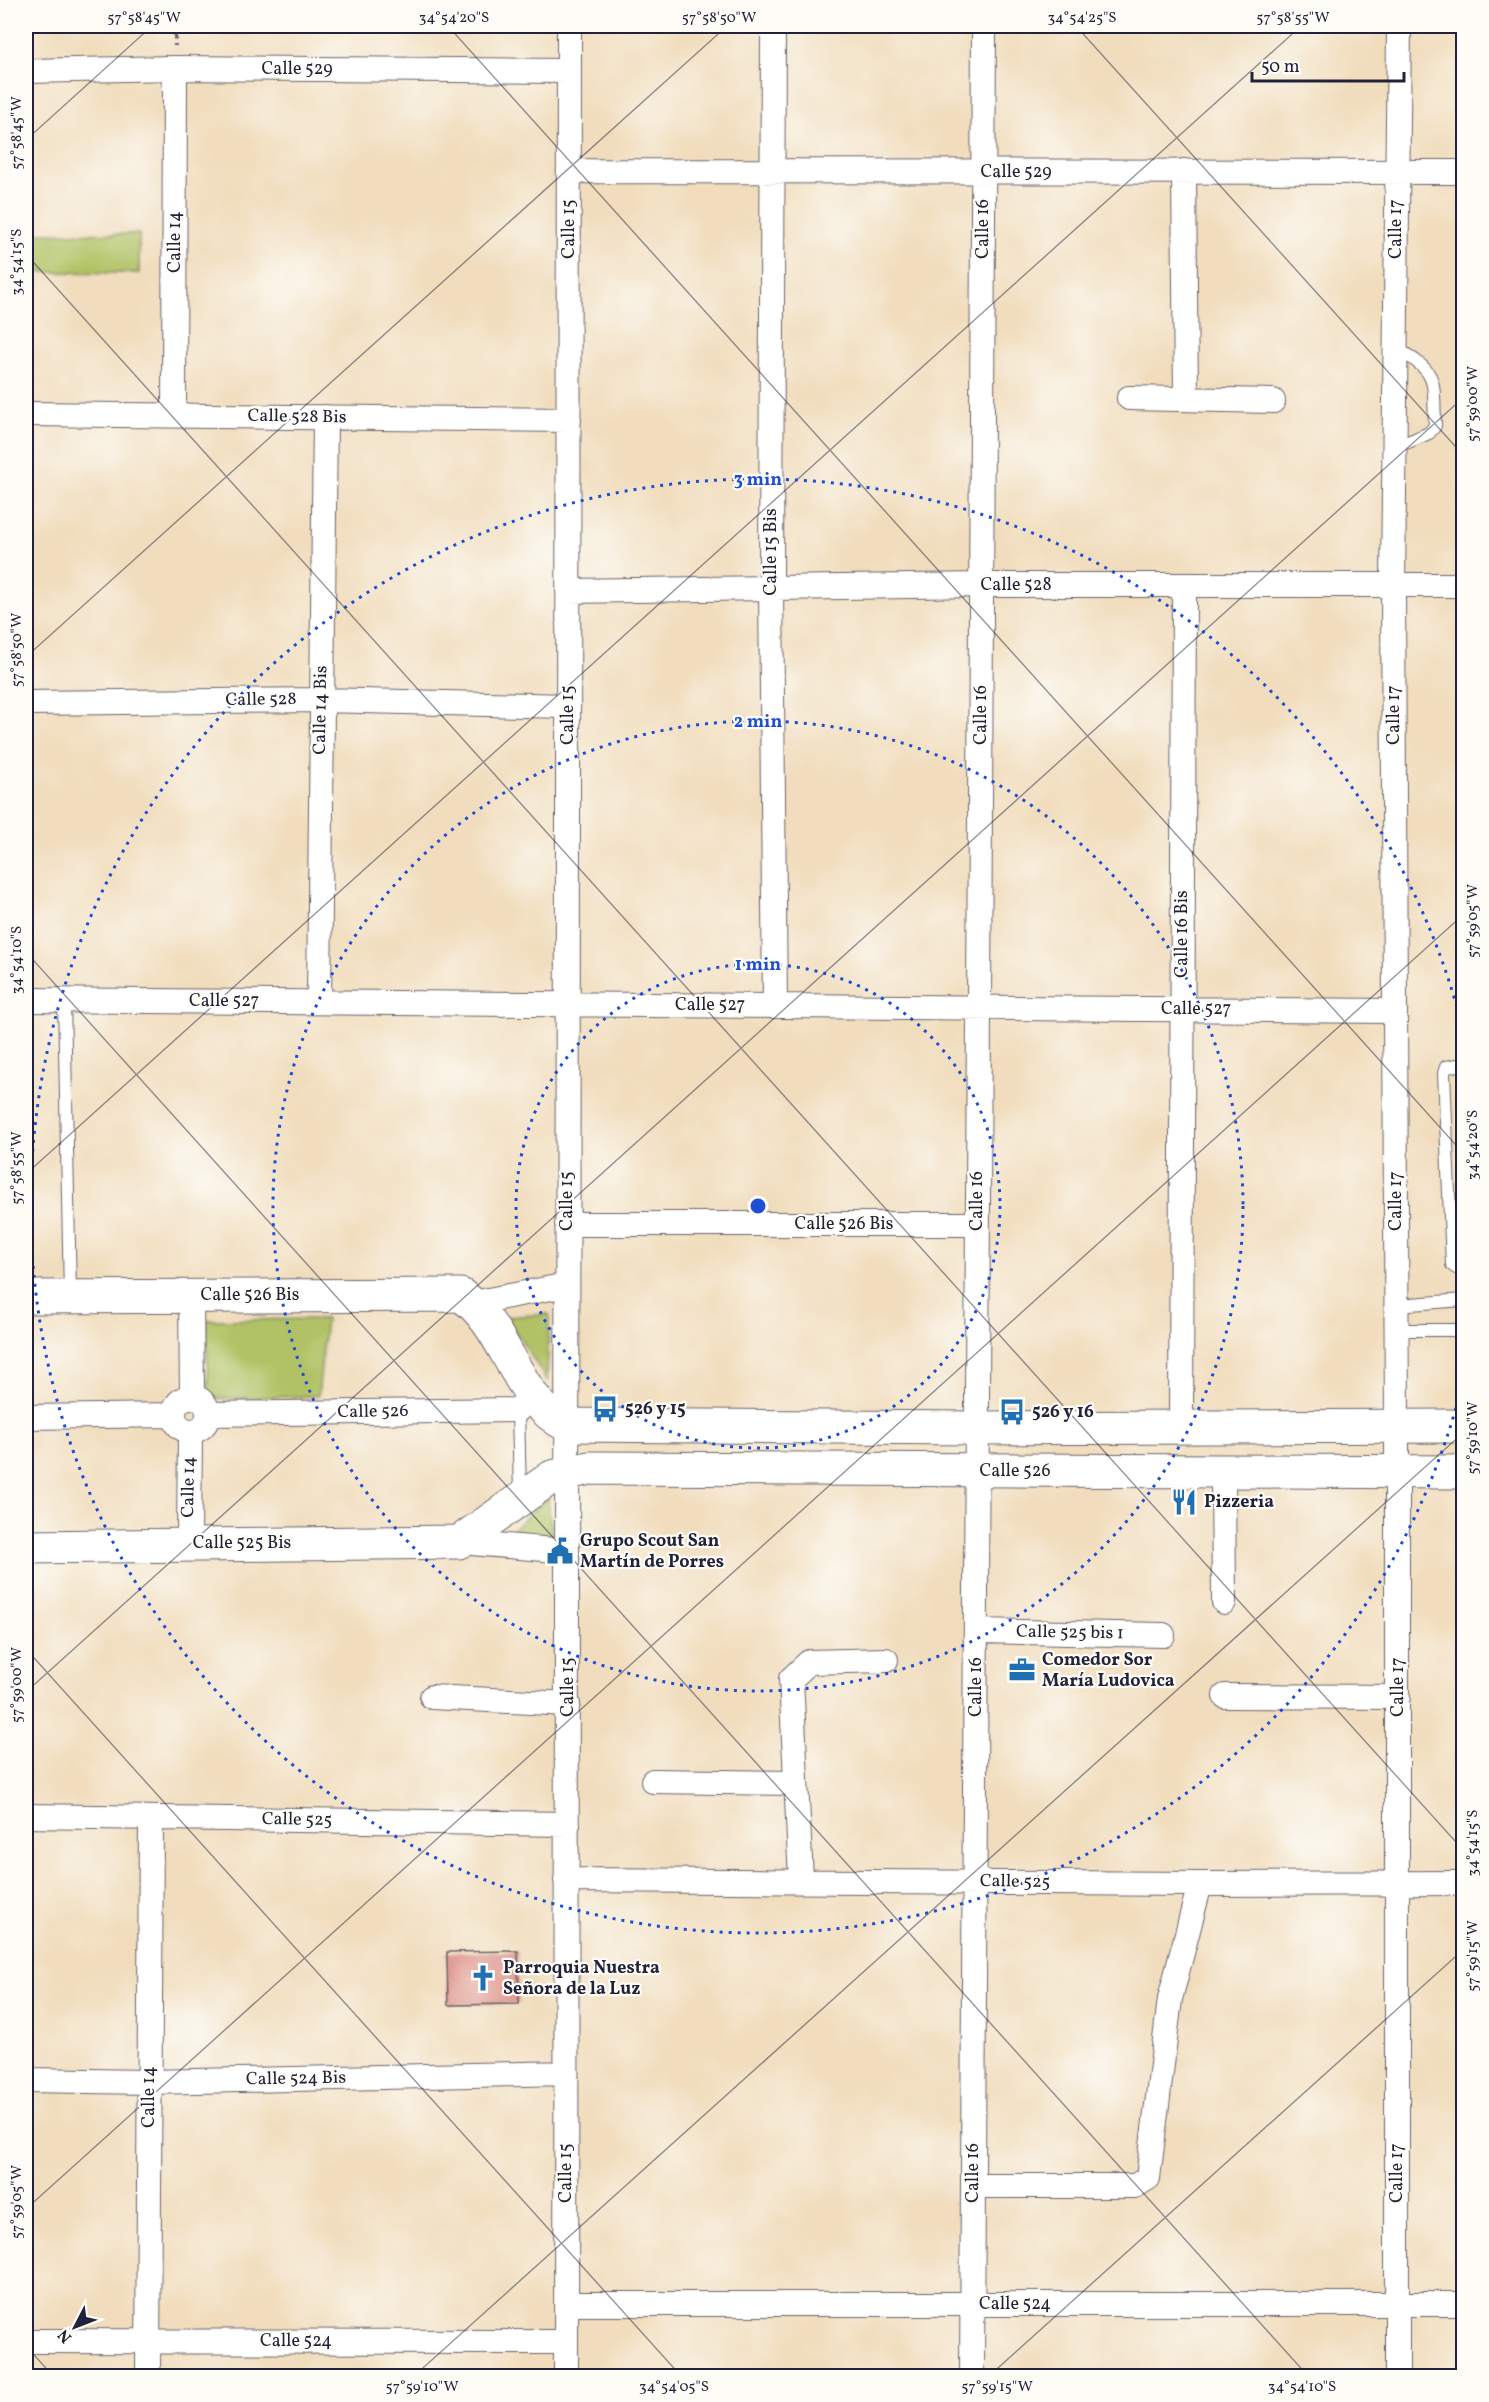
<svg xmlns="http://www.w3.org/2000/svg" width="1489" height="2402" font-family="Vollkorn,serif">
  <rect width="100%" height="100%" fill="#fdfcf7"/>
  <filter id="ink" filterUnits="userSpaceOnUse"><feTurbulence type="fractalNoise" baseFrequency=".0167" numOctaves="2"/><feDisplacementMap in="SourceGraphic" scale="12" xChannelSelector="R" yChannelSelector="G"/><feConvolveMatrix kernelMatrix="1 2 1 2 8 2 1 2 1" color-interpolation-filters="sRGB"/></filter>
  <filter id="wash" filterUnits="userSpaceOnUse"><feTurbulence type="fractalNoise" baseFrequency=".008" numOctaves="4" result="noise"/><feDisplacementMap in="SourceGraphic" scale="24" xChannelSelector="R" yChannelSelector="G"/><feGaussianBlur stdDeviation="1.35" result="paint"/><feColorMatrix in="noise" values="0 0 0 0 0 0 0 0 0 0 0 0 0 0 0 0 0 1.4 0 .05"/><feComposite in="paint" operator="in"/></filter>
  <g filter="url(#wash)">
    <rect width="100%" height="100%" fill="#f1ddbd"/>
    <path fill="#b0c265" stroke="#697250" stroke-width="1.5" d="M26 233 139 234V273L26 272Z
      M1461 710H1464L1463 825Z
      M549 1314 547 1380 506 1317Z
      M326 1319 318 1396 209 1399 206 1320Z
      M548 1497 552 1538 507 1535Z"/>
    <g id="blocks">
      <path fill="#db8e85" d="M518 1951 519 2004 448 2005 447 1952Z"/>
    </g>
  </g>
  <g filter="url(#ink)">
    <use href="#blocks" fill-opacity="0" stroke="#6a6368" stroke-width="1.5"/>
    <g fill="none" stroke-linecap="round" stroke-linejoin="round">
      <g stroke="#6a6368" stroke-width="14">
        <path id="lane" d="M1394 448 1429 433 1435 426C1433 375 1439 375 1395 347
          M64 1000 70 1295
          M1464 1064 1446 1067 1444 1073 1452 1265 1456 1268H1464
          M1397 1305 1464 1300
          M1397 1330H1464
          M518 1410 520 1495"/>
      </g>
      <g stroke="#6a6368" stroke-width="26">
        <path id="street" d="M773 26 771 588 775 1006
          M26 71 175 68 569 71
          M569 171 1464 172
          M1184 171 1186 399
          M1129 398 1273 401
          M26 414 569 420
          M174 415 175 68
          M568 591 981 585H1464
          M26 703 321 700 568 706
          M26 1000 1395 1011
          M319 1002 325 417
          M567 1224H977
          M191 1296 192 1396
          M473 1303 567 1285
          M174 1414a17 17 0 1 1 34 0a17 17 0 1 1-34 0Z
          M209 1414 518 1410 532 1396
          M26 1417 174 1415
          M1181 1428 1184 585
          M1223 1471 1224 1602
          M459 1542 567 1551
          M189 1543 190 1431
          M976 1631 1163 1635
          M1225 1696 1398 1697
          M432 1697 568 1704
          M653 1781 796 1783
          M26 1816 568 1824
          M566 1880 1200 1884 1464 1883
          M801 1880 791 1679 809 1662 886 1660
          M26 2080 149 2082 566 2073
          M973 2186H1135L1148 2178 1170 1999 1200 1884
          M566 2304H1464
          M26 2341 566 2342
          M148 2376 151 1818
          M566 2376 569 26
          M972 2376 984 26
          M1397 2376V1426L1393 585 1399 26"/>
      </g>
      <g stroke="#6a6368" stroke-width="35">
        <path id="secondary" d="M26 1297 461 1295C509 1328 514 1400 567 1425L977 1428 1464 1426
          M26 1547 459 1542 552 1477 589 1468 1464 1472"/>
      </g>
      <path stroke="#6a6368" stroke-width="4" stroke-dasharray="4.5 4.5" stroke-linecap="butt" d="M175 26V46"/>
      <use href="#lane" stroke="#fff" stroke-width="12"/>
      <use href="#street" stroke="#fff" stroke-width="24"/>
      <use href="#secondary" stroke="#fff" stroke-width="33"/>
    </g>
  </g>
  <path fill="none" stroke="#22223b" stroke-width="1.5" stroke-opacity="0.45" d="M448 26 1464 1154M1076 26 1464 456M26 140 152 26M26 254 1464 1851M26 657 727 26M26 952 1308 2376M26 1174 1301 26M26 1649 681 2376M26 1692 1464 397M26 2209 1464 914M26 2346 53 2376M414 2376 1464 1432M989 2376 1464 1949"/>
  <g fill="none" stroke="#1d4ed8" stroke-width="3" stroke-dasharray="3 6">
    <circle cx="758" cy="1206" r="242"/>
    <circle cx="758" cy="1206" r="485"/>
    <path d="M1463 1382A727 727 0 1 1 1463 1030"/>
  </g>
  <defs>
    <g id="bus-bare" transform="scale(2.07)"><path d="M-5-6H5V4H4V6H2V4H-2V6H-4V4H-5ZM-3.5-4V0h7V-4ZM-3.5 1.2v1.5H-2V1.2ZM2 1.2v1.5H3.5V1.2Z" fill="#1f6fb2" stroke="#fdfcf7" stroke-width="2.5" paint-order="stroke"/></g>
    <g id="restaurant-bare" transform="scale(2.07)"><path d="M-5-6h1v4h1v-4h1v4h1v-4h1v5L-1.5 .5V6h-2V.5L-5-1ZM5-6V6H3V1.5H1.5Q1.5-4 5-6Z" fill="#1f6fb2" stroke="#fdfcf7" stroke-width="2.5" paint-order="stroke"/></g>
    <g id="civic-bare" transform="scale(2.07)"><path d="M-.6-6.5H3V-4.5H.6V-3L4-1V1h2V6H-6V1h2V-1L-.6-3ZM-1.2 2.5V6h2.4V2.5Z" fill="#1f6fb2" stroke="#fdfcf7" stroke-width="2.5" paint-order="stroke"/></g>
    <g id="office-bare" transform="scale(2.07)"><path d="M-6-3h4V-5.5h4V-3h4V5H-6ZM-1-4.5V-3h2v-1.5ZM-6 0V1H6V0Z" fill="#1f6fb2" stroke="#fdfcf7" stroke-width="2.5" paint-order="stroke"/></g>
    <g id="church-bare" transform="scale(2.07)"><path d="M-1.2-6h2.4v3.5h3.3v2.4h-3.3V6h-2.4V-.1h-3.3v-2.4h3.3Z" fill="#1f6fb2" stroke="#fdfcf7" stroke-width="2.5" paint-order="stroke"/></g>
  </defs>
  <g fill-rule="evenodd">
    <use href="#bus-bare" x="605" y="1409"/>
    <use href="#bus-bare" x="1012" y="1412"/>
    <use href="#restaurant-bare" x="1184" y="1502"/>
    <use href="#civic-bare" x="560" y="1551"/>
    <use href="#office-bare" x="1022" y="1670"/>
    <use href="#church-bare" x="483" y="1978"/>
  </g>
  <g text-anchor="middle" dominant-baseline="central" stroke-width="4.5" stroke-linejoin="round" paint-order="stroke">
    <g font-size="18" fill="#22223b" stroke="#fdfcf7">
      <text x="297" y="69">Calle 529</text>
      <text x="1016" y="172">Calle 529</text>
      <text transform="translate(569 229) rotate(-90)">Calle 15</text>
      <text transform="translate(983 229) rotate(-90)">Calle 16</text>
      <text transform="translate(1396 229) rotate(-90)">Calle 17</text>
      <text transform="translate(175 242) rotate(-90)">Calle 14</text>
      <text transform="translate(297 417) rotate(1)">Calle 528 Bis</text>
      <text transform="translate(771 552) rotate(-90)">Calle 15 Bis</text>
      <text x="1016" y="585">Calle 528</text>
      <text transform="translate(261 700) rotate(-1)">Calle 528</text>
      <text transform="translate(321 710) rotate(-89)">Calle 14 Bis</text>
      <text transform="translate(568 715) rotate(-90)">Calle 15</text>
      <text transform="translate(981 715) rotate(-90)">Calle 16</text>
      <text transform="translate(1394 715) rotate(-90)">Calle 17</text>
      <text transform="translate(1182 934) rotate(-90)">Calle 16 Bis</text>
      <text x="224" y="1001">Calle 527</text>
      <text x="710" y="1005">Calle 527</text>
      <text x="1196" y="1009">Calle 527</text>
      <text transform="translate(567 1201) rotate(-90)">Calle 15</text>
      <text transform="translate(977 1201) rotate(-90)">Calle 16</text>
      <text transform="translate(1396 1201) rotate(-90)">Calle 17</text>
      <text x="844" y="1224">Calle 526 Bis</text>
      <text x="250" y="1295">Calle 526 Bis</text>
      <text transform="translate(373 1412) rotate(-1)">Calle 526</text>
      <text x="1015" y="1471">Calle 526</text>
      <text transform="translate(189 1487) rotate(-89)">Calle 14</text>
      <text x="242" y="1543">Calle 525 Bis</text>
      <text transform="translate(1070 1633) rotate(1)">Calle 525 bis 1</text>
      <text transform="translate(568 1687) rotate(-90)">Calle 15</text>
      <text transform="translate(976 1687) rotate(-90)">Calle 16</text>
      <text transform="translate(1398 1687) rotate(-90)">Calle 17</text>
      <text transform="translate(297 1820) rotate(1)">Calle 525</text>
      <text transform="translate(1015 1882) rotate(1)">Calle 525</text>
      <text transform="translate(296 2079) rotate(-1)">Calle 524 Bis</text>
      <text transform="translate(149 2097) rotate(-90)">Calle 14</text>
      <text transform="translate(566 2173) rotate(-90)">Calle 15</text>
      <text transform="translate(973 2173) rotate(-90)">Calle 16</text>
      <text transform="translate(1397 2173) rotate(-90)">Calle 17</text>
      <text x="1015" y="2304">Calle 524</text>
      <text x="296" y="2341">Calle 524</text>
    </g>
    <g font-size="18" font-weight="bold" fill="#22223b" stroke="#fdfcf7" text-anchor="start">
      <text x="625" y="1409">526 y 15</text>
      <text x="1032" y="1412">526 y 16</text>
      <text x="1204" y="1502">Pizzeria</text>
      <text x="580" y="1541">Grupo Scout San<tspan x="580" dy="21">Martín de Porres</tspan></text>
      <text x="1042" y="1660">Comedor Sor<tspan x="1042" dy="21">María Ludovica</tspan></text>
      <text x="503" y="1968">Parroquia Nuestra<tspan x="503" dy="21">Señora de la Luz</tspan></text>
    </g>
  </g>
  <circle cx="758" cy="1206" r="9" fill="#1d4ed8" stroke="#fdfcf7" stroke-width="3"/>
  <g font-size="18" text-anchor="middle" font-weight="bold" fill="#1d4ed8" stroke="#fdfcf7" stroke-width="4.5" stroke-linejoin="round" paint-order="stroke">
    <text x="758" y="485">3 min</text>
    <text x="758" y="727">2 min</text>
    <text x="758" y="970">1 min</text>
  </g>
  <rect width="1489" height="2402" fill="none" stroke="#fdfcf7" stroke-width="66"/>
  <g transform="translate(75 2327) rotate(228)" stroke="#fdfcf7" stroke-width="4.5" paint-order="stroke">
  <path d="M0-4.5L10 22L0 15L-10 22Z" fill="#22223b"/>
  <text y="-9" font-size="16" font-weight="bold" text-anchor="middle" fill="#22223b">N</text>
  </g>
  <path d="M1252 72v9h152v-9" fill="none" stroke="#22223b" stroke-width="3"/>
  <text x="1261" y="72" font-size="18" fill="#22223b" stroke="#fdfcf7" stroke-width="4.5" paint-order="stroke">50 m</text>
  <rect x="33" y="33" width="1423" height="2336" fill="none" stroke="#22223b" stroke-width="2"/>
  <g font-size="15" text-anchor="middle" fill="#22223b">
    <text x="144" y="22">57°58'45"W</text>
    <text x="454" y="22">34°54'20"S</text>
    <text x="719" y="22">57°58'50"W</text>
    <text x="1082" y="22">34°54'25"S</text>
    <text x="1293" y="22">57°58'55"W</text>
    <text transform="translate(16 133) rotate(-90)" y="5">57°58'45"W</text>
    <text transform="translate(16 262) rotate(-90)" y="5">34°54'15"S</text>
    <text transform="translate(1472 404) rotate(-90)" y="5">57°59'00"W</text>
    <text transform="translate(16 650) rotate(-90)" y="5">57°58'50"W</text>
    <text transform="translate(1472 921) rotate(-90)" y="5">57°59'05"W</text>
    <text transform="translate(16 960) rotate(-90)" y="5">34°54'10"S</text>
    <text transform="translate(1472 1145) rotate(-90)" y="5">34°54'20"S</text>
    <text transform="translate(16 1168) rotate(-90)" y="5">57°58'55"W</text>
    <text transform="translate(1472 1438) rotate(-90)" y="5">57°59'10"W</text>
    <text transform="translate(16 1685) rotate(-90)" y="5">57°59'00"W</text>
    <text transform="translate(1472 1843) rotate(-90)" y="5">34°54'15"S</text>
    <text transform="translate(1472 1956) rotate(-90)" y="5">57°59'15"W</text>
    <text transform="translate(16 2202) rotate(-90)" y="5">57°59'05"W</text>
    <text x="422" y="2391">57°59'10"W</text>
    <text x="674" y="2391">34°54'05"S</text>
    <text x="997" y="2391">57°59'15"W</text>
    <text x="1302" y="2391">34°54'10"S</text>
  </g>
</svg>
